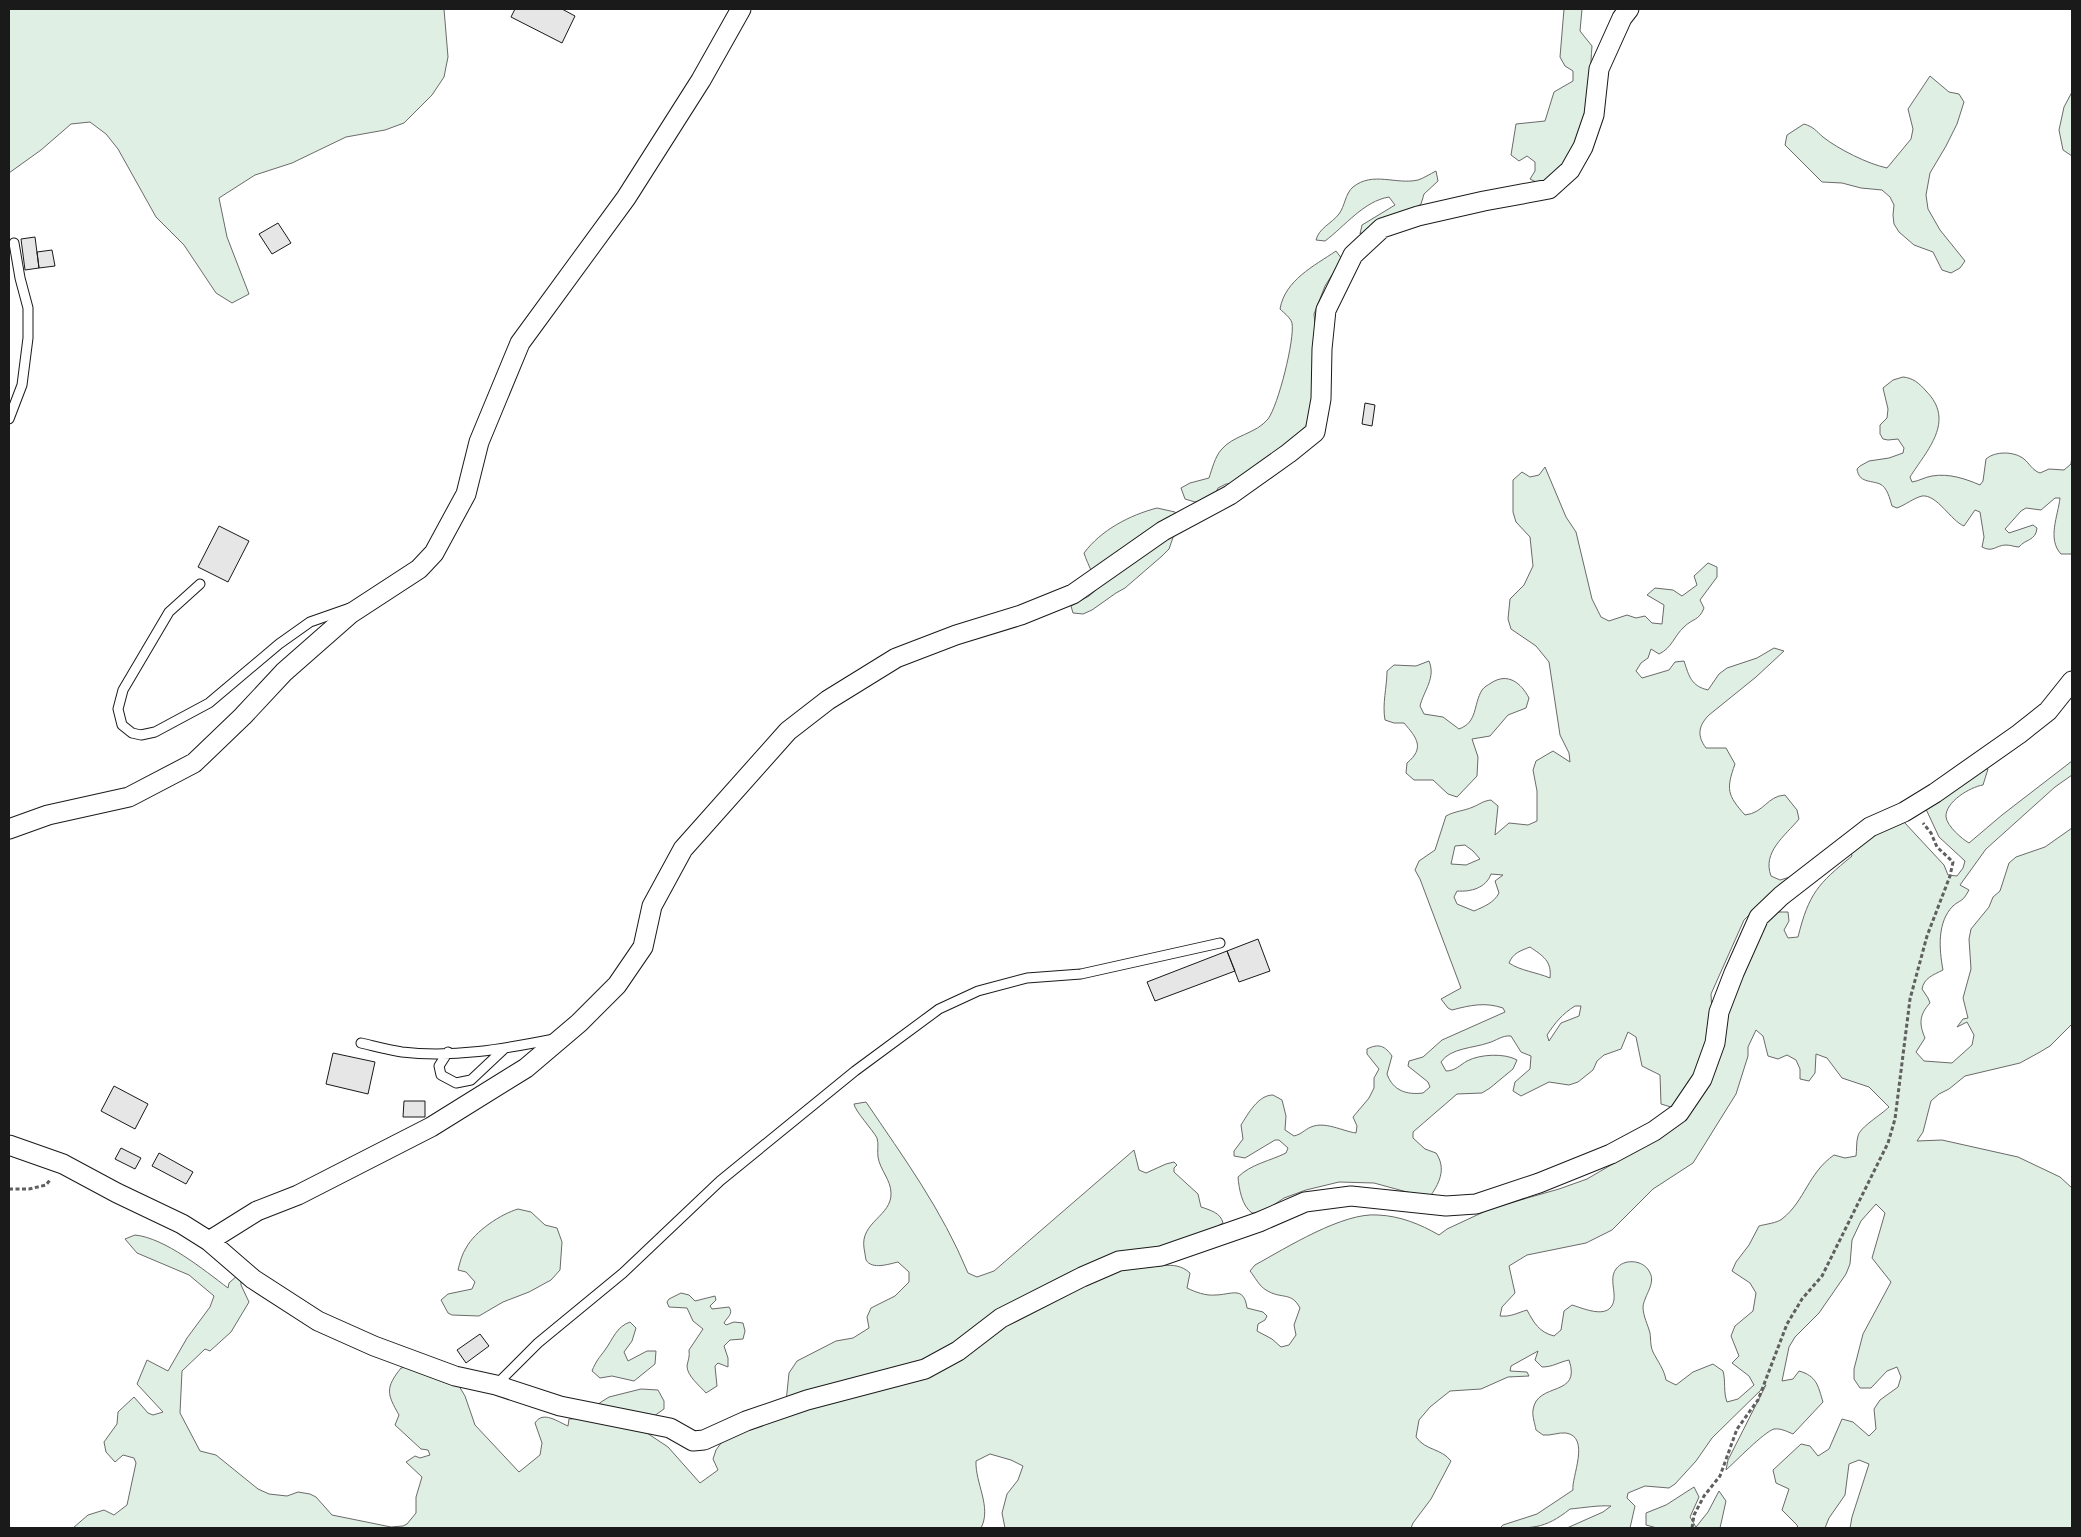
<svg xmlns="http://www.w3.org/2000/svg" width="2081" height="1537" font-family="Inter,sans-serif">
  <rect width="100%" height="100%" fill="#fff"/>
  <path fill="#e0efe3" stroke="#6a6a6a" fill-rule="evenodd" d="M9 9H444L448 57 444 77 432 95 404 123 385 130 346 137 292 163 255 175 219 198 227 237 249 294 232 303 216 293 184 245 156 217 118 149 106 134 90 122 71 124 41 150 9 173Z
    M1564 9H1582L1580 31 1592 46C1589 86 1590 131 1563 164 1557 172 1547 178 1540 184L1530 179 1535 171V162L1527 156 1519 161 1511 155 1516 124 1545 121 1554 92 1573 81V71L1565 66 1560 57Z
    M1930 76 1949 92 1959 94 1964 102 1957 124 1946 146 1930 173 1926 195 1928 209 1940 230 1965 261 1960 268 1951 273 1942 270 1933 252 1914 245 1899 232 1894 224 1893 215 1894 205 1890 197 1882 190 1861 188 1842 183 1822 182 1785 145 1787 135 1804 124C1814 127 1816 131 1823 137 1838 149 1868 164 1887 168L1911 139 1913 129 1908 109Z
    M2072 92V156L2063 150 2059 130 2064 107Z
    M1436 171 1438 181 1424 194 1421 204 1413 210 1395 215 1360 234 1362 225 1395 205 1389 197C1364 201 1345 226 1325 241L1316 240C1319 228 1331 224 1339 214 1345 206 1345 194 1353 187 1373 171 1396 185 1418 180 1424 178 1430 174 1436 171Z
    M1336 251 1342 259 1325 286 1314 314 1315 324 1322 342 1313 418 1276 458 1236 483 1226 484 1218 488 1214 497 1195 502 1185 499 1181 488 1190 483 1209 478C1212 469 1215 457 1221 450 1233 435 1256 434 1268 419 1278 406 1295 339 1292 323 1290 317 1284 313 1280 309 1285 280 1314 266 1336 251Z
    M1903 377C1913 378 1919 383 1926 391 1956 421 1927 450 1910 477L1912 482C1919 481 1925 477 1932 476 1949 473 1966 479 1980 485L1983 481 1986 459C1995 451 2014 451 2024 459 2030 464 2032 470 2040 473L2049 469 2064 470 2071 464 2072 455V554H2061C2047 539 2058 516 2060 498H2055L2041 510 2026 508 2021 511 2005 529 2009 533 2033 525 2037 528C2036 541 2025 539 2019 547 2015 547 2011 545 2006 545 1996 545 1993 553 1982 547L1984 537 1980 512 1975 510 1964 526C1951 521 1937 494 1922 496 1914 498 1905 505 1897 508L1892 506C1890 499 1887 487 1880 484 1870 480 1859 483 1857 469L1860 466 1869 461 1889 458 1903 453 1904 448 1898 439 1888 440 1883 439 1880 434V425L1887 418 1888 409 1883 388 1893 380Z
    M1545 467 1566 517 1576 532 1592 599 1601 617 1609 621 1627 615 1636 618 1645 616 1652 623 1662 624 1664 605 1647 595 1655 588 1673 590 1682 596 1697 585 1694 576 1708 563 1717 567V577L1700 600 1704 608C1699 621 1693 618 1684 627 1674 636 1672 648 1659 654L1651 649 1648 658 1641 663 1636 671 1642 678 1669 670 1675 662 1684 661C1689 676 1691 686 1708 690L1719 674 1727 668 1757 658 1774 648 1784 651 1756 677 1709 715C1698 726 1697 736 1706 748H1726L1735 764C1726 789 1727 795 1745 815 1764 813 1767 796 1785 795L1797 810 1799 819C1785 836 1762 852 1771 876L1780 880 1800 874 1768 896 1744 920 1711 994 1713 1032 1685 1093 1671 1107 1661 1104 1660 1075 1642 1066 1636 1037 1628 1032 1621 1049 1604 1055 1597 1061 1593 1070 1578 1082 1569 1085 1549 1082 1521 1096 1513 1091 1515 1082 1530 1069 1531 1056 1521 1052 1511 1036C1502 1035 1496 1041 1488 1043 1474 1048 1450 1048 1441 1062L1446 1071C1455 1071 1460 1065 1467 1061 1480 1054 1505 1053 1517 1060L1513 1069 1490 1088 1482 1093 1457 1094 1413 1132V1138L1425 1149 1436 1153C1447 1169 1439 1184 1429 1198L1374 1183 1339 1182 1306 1190 1284 1198 1263 1212 1252 1213C1242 1206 1239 1189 1238 1177 1251 1164 1270 1161 1286 1153L1288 1148 1279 1140H1275L1245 1158 1234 1156V1151L1243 1139 1241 1125C1248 1114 1258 1095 1273 1095L1282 1100 1286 1116 1285 1130 1294 1136C1302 1134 1304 1130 1311 1127 1325 1121 1342 1131 1356 1133L1357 1126 1353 1117 1369 1098 1374 1088V1078L1379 1069 1367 1054V1049C1379 1043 1385 1046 1392 1056L1387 1074C1393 1091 1407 1095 1423 1093L1430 1087 1428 1082 1408 1066 1409 1061 1423 1057 1442 1040 1505 1012 1503 1008C1485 1002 1471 1005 1452 1010L1448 1008 1441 999 1461 988 1420 879 1415 870 1419 861 1435 850 1446 816C1455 811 1464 811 1473 807 1480 804 1483 801 1491 800L1498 806 1495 835 1509 823 1528 825 1537 821V791L1533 770 1536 761 1553 751 1570 762 1569 753 1560 735 1549 662 1536 646 1511 629 1508 619 1510 599 1524 585 1533 566 1530 537 1516 522 1513 512V480L1522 472 1530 477 1539 475ZM1465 845 1473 851 1480 859 1466 865 1451 864 1455 846ZM1491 874 1503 875 1495 881 1499 893C1494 903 1483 907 1474 911L1457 904 1454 897 1457 891C1471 892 1486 888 1491 874ZM1530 947C1543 956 1552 961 1550 978 1536 972 1521 971 1509 963 1513 953 1520 951 1530 947ZM1575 1006H1581L1579 1016 1561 1023 1549 1041 1547 1035C1555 1023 1562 1014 1575 1006Z
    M1157 508 1175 512 1179 520 1169 549 1162 556 1125 588 1116 593 1092 610 1083 614 1073 613 1071 606 1089 596 1096 590C1096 577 1088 566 1084 553 1101 530 1130 515 1157 508Z
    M1429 661C1436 678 1424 690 1420 706L1424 714 1443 717 1459 729C1478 722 1473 705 1482 690 1484 687 1488 685 1491 683 1508 672 1521 683 1529 698L1526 708 1508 715 1490 736 1472 739 1478 757 1477 776 1457 797 1448 794 1433 780H1414L1406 773 1407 763C1425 748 1417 738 1404 723H1394L1385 720C1382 704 1387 687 1387 671L1394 665 1416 666Z
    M2072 761V775L2055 787 1986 849 1960 885 1969 890C1962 903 1961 899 1953 906 1937 922 1939 949 1943 970 1933 975 1924 978 1922 989L1928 998 1930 1003C1919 1015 1919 1024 1925 1038L1916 1052 1924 1061 1952 1063 1972 1045 1974 1035 1967 1022 1957 1027 1963 1019 1968 1018 1963 998 1971 969 1969 939 1971 929 1989 907 1993 897 2000 891 2009 863 2016 857 2045 847 2072 828V1024L2050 1046 2040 1052 2020 1063 1965 1076 1949 1089 1939 1094 1931 1101 1923 1132 1917 1141 1942 1140 2018 1157 2060 1177 2072 1188V1528H1850L1852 1517 1869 1464 1859 1460 1849 1464 1845 1495 1829 1518 1825 1528H1798L1797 1525 1782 1510 1789 1489 1776 1483 1773 1470 1801 1444 1810 1446 1818 1456 1829 1449 1842 1419 1853 1422 1869 1436 1876 1429 1874 1409 1880 1400 1898 1387 1901 1377 1897 1367 1887 1371 1871 1388H1860L1854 1379V1369L1863 1334 1891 1282 1872 1258 1885 1213 1876 1204 1861 1221 1852 1240 1850 1264 1846 1274 1819 1313 1795 1337 1789 1347 1782 1381 1793 1379 1799 1371C1817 1376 1818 1386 1823 1402L1793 1434C1788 1432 1781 1428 1774 1429 1764 1432 1735 1462 1726 1470L1728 1460 1766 1385 1712 1438 1696 1461 1675 1484 1669 1488 1645 1486 1628 1493 1627 1498 1635 1506 1630 1528H1567L1603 1512 1611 1506C1599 1505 1582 1508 1570 1509 1544 1530 1531 1528 1500 1528L1503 1525 1537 1514 1573 1490C1571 1478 1591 1437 1566 1433 1559 1432 1551 1436 1543 1435L1536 1430C1535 1424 1532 1416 1533 1410 1537 1381 1582 1398 1569 1360 1559 1362 1553 1367 1542 1367L1535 1360 1538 1351 1511 1366 1510 1371 1527 1372 1529 1376 1508 1377 1481 1389 1450 1391 1430 1407 1419 1420 1416 1437C1426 1451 1441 1448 1451 1461L1431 1499 1413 1523 1411 1528H1005L1002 1513 1007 1494 1018 1480 1023 1466 1011 1460 990 1454 976 1461C975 1483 992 1507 981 1528H73L88 1515 104 1510 114 1515 127 1505 136 1463 134 1458 123 1455 115 1462 106 1452 104 1442 117 1424 118 1412 134 1397 148 1413 153 1415 163 1412 137 1384 147 1360 168 1371 187 1338 210 1307 214 1296 189 1275 137 1253 125 1239 135 1235C165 1238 204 1270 228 1288L229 1283 239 1274 241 1279V1285L249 1302 231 1332 210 1351 205 1349 182 1371 180 1413 200 1451 216 1455 258 1489 269 1494 287 1496 298 1492 310 1494 316 1497 332 1515 391 1527 403 1526 407 1524 416 1513V1497L422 1477 406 1462 415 1456 420 1458 430 1455 428 1450 421 1449 395 1425 399 1415C387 1394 385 1388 401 1368L412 1366 459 1386 465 1396 475 1425 519 1472 540 1455 542 1443 535 1423C543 1410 558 1422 568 1426L569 1419 583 1418 647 1433 668 1447 700 1483 718 1470 713 1459 716 1450 732 1428 786 1402 789 1373 797 1361 836 1341 853 1338 869 1328 867 1317 871 1308 895 1296 909 1282V1272L898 1262C889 1264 872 1270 866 1260 865 1256 865 1252 864 1248 860 1222 892 1216 891 1193 891 1180 880 1170 878 1157 877 1151 879 1144 877 1138 872 1129 855 1111 854 1104L866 1102C904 1158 942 1210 968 1273L977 1277 994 1271 1134 1150 1139 1170 1146 1173 1166 1164 1174 1162 1177 1165 1174 1168V1172L1198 1194 1201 1207C1210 1210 1221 1213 1223 1223L1204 1234 1143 1253 1122 1251 1116 1258C1122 1261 1129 1265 1135 1267 1153 1270 1174 1258 1190 1273L1187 1288C1195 1292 1206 1296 1215 1295 1231 1295 1244 1285 1247 1308L1263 1312 1267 1316 1265 1320 1258 1324 1257 1331 1272 1339 1281 1347 1289 1345 1296 1335 1294 1325 1300 1308C1291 1291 1282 1300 1266 1290 1259 1286 1255 1277 1250 1271L1255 1265C1286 1248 1343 1212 1378 1215 1400 1216 1420 1224 1439 1235L1447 1229 1492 1208 1559 1189 1587 1179 1623 1158 1686 1116 1729 998 1763 925 1778 912H1788L1789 921 1784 930 1788 938 1798 937C1809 893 1818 884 1852 856L1850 850 1877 832 1904 822 1944 865 1948 875 1957 876 1963 868 1965 861 1939 837 1925 807 1978 769H1988L1983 785C1970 787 1945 802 1946 817 1947 826 1962 839 1969 843L2002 815ZM1756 1030 1763 1036 1768 1056 1778 1059 1787 1055 1796 1060 1800 1069V1079L1809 1081 1815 1073 1816 1054 1827 1058 1842 1078 1869 1087 1889 1107C1881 1115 1860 1127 1858 1136 1856 1142 1857 1150 1856 1156L1845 1158 1834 1155C1808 1173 1805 1201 1782 1219 1777 1223 1766 1224 1759 1226L1749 1245 1736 1262 1732 1271 1750 1283 1756 1293 1753 1311 1735 1326 1731 1336 1739 1356 1732 1363 1749 1376 1754 1385 1738 1399 1727 1402C1723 1391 1726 1382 1723 1371L1713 1364 1693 1372 1676 1385 1666 1380C1664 1369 1658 1362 1653 1352 1650 1345 1651 1340 1650 1333 1648 1325 1643 1316 1643 1307 1644 1295 1657 1283 1649 1271 1643 1260 1624 1258 1616 1269 1607 1281 1621 1299 1609 1309 1600 1316 1582 1308 1572 1305L1564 1311 1561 1330 1554 1336C1539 1332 1534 1323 1527 1310 1517 1313 1511 1317 1500 1316L1502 1307 1515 1293 1509 1266 1527 1255 1586 1243 1612 1230 1653 1189 1693 1163 1736 1094 1748 1056V1047Z
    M518 1209 531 1212 545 1225 557 1228 562 1242 560 1270 551 1280 529 1292 503 1302 479 1316 452 1315 448 1313 441 1300 448 1294 472 1289 475 1282 466 1272 458 1270C460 1262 462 1254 466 1248 475 1231 501 1214 518 1209Z
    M681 1293 689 1295 695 1301 715 1296 716 1300 710 1306 712 1309 729 1307C734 1314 727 1317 724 1323L726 1325 734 1322 743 1323 745 1331 743 1339 730 1340 724 1346 728 1358V1367L718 1363 715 1366 717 1386 706 1393C700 1386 687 1376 687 1366 688 1360 690 1357 689 1350L703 1329 693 1321 687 1308 669 1307 667 1302 669 1299Z
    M630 1322 636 1328 632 1341 624 1352 628 1361 647 1351H656L655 1364 634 1381 612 1376 600 1378 592 1371C596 1361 599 1358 605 1350 613 1339 616 1327 630 1322Z
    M641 1389 658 1390 664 1401V1409L647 1421 595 1406 609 1397Z
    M1694 1487 1699 1497 1690 1517 1696 1527 1708 1512 1719 1491 1726 1501 1720 1528H1657L1646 1525V1513L1666 1505Z"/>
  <path fill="#e6e6e6" stroke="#1a1a1a" d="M515 9H562L575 16 562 43 511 17Z
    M278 223 291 243 272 254 259 234Z
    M35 237 39 268 25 270 21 239Z
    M52 250 55 266 39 268 37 252Z
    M1365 403 1375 405 1372 426 1362 424Z
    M219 526 249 541 228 582 198 567Z
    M1258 939 1270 971 1239 982 1227 951Z
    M1227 951 1235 971 1155 1001 1147 982Z
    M333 1053 375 1062 368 1094 326 1084Z
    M114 1086 148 1104 135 1129 101 1111Z
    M404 1101H425V1117H403Z
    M121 1148 141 1158 135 1169 115 1159Z
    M159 1153 193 1172 186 1184 152 1166Z
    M480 1334 489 1346 466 1363 457 1350Z"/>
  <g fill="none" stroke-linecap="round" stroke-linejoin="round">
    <g stroke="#1a1a1a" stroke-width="11">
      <path id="lane" d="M9 419 22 385 28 338V308L20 278 14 243
        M200 584 169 612 123 690 118 709 122 725 132 733 141 735 155 732 209 703 279 644 310 622 350 608
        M361 1043C374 1046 388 1050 402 1052 453 1058 504 1049 554 1039
        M448 1052 439 1066 441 1075 456 1083 471 1080 504 1049
        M496 1385 538 1343 623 1273 720 1181 855 1071 939 1009 978 991 1027 978 1081 974 1220 943"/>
    </g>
    <g stroke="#1a1a1a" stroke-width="21">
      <path id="street" d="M9 829 48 815 129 797 194 763 243 716 284 672 350 614 419 569 434 553 466 494 479 442 520 343 626 198 701 80 741 9
        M9 1145 63 1164 117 1193 182 1224 209 1241 253 1279 318 1321 374 1346 455 1376 496 1385 560 1406 670 1428 693 1441 704 1440 746 1421 807 1400 925 1369 958 1351 1001 1318 1082 1277 1119 1261 1161 1256 1259 1222 1305 1202 1351 1196 1446 1206 1476 1204 1539 1183 1611 1154 1654 1131 1679 1113 1702 1079 1715 1043 1719 1012 1734 973 1759 917 1781 896 1870 827 1904 812 1935 793 2019 734 2048 711 2072 681
        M209 1241 257 1211 298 1195 431 1127 526 1068 579 1023 617 985 643 947 652 906 683 849 788 731 828 700 896 658 956 635 1021 615 1073 594 1163 531 1230 495 1289 453 1315 432 1321 399 1322 349 1326 310 1353 255 1382 228 1418 216 1484 201 1549 189 1570 170 1583 147 1594 115 1599 69 1622 18 1629 9"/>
    </g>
    <path stroke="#5f5f5f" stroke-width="3" stroke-dasharray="4 2.5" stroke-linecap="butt" d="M9 1189H29L46 1185 50 1180
      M1692 1528 1694 1515 1704 1496 1720 1476 1737 1429 1758 1400 1787 1324 1802 1299 1822 1276 1888 1143 1895 1119 1910 999 1927 936 1950 876 1953 862 1937 847 1931 833 1923 823"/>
    <use href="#lane" stroke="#fff" stroke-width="9"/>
    <use href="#street" stroke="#fff" stroke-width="19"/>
  </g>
  <rect width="2081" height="1537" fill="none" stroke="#1a1a1a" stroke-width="20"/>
</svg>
